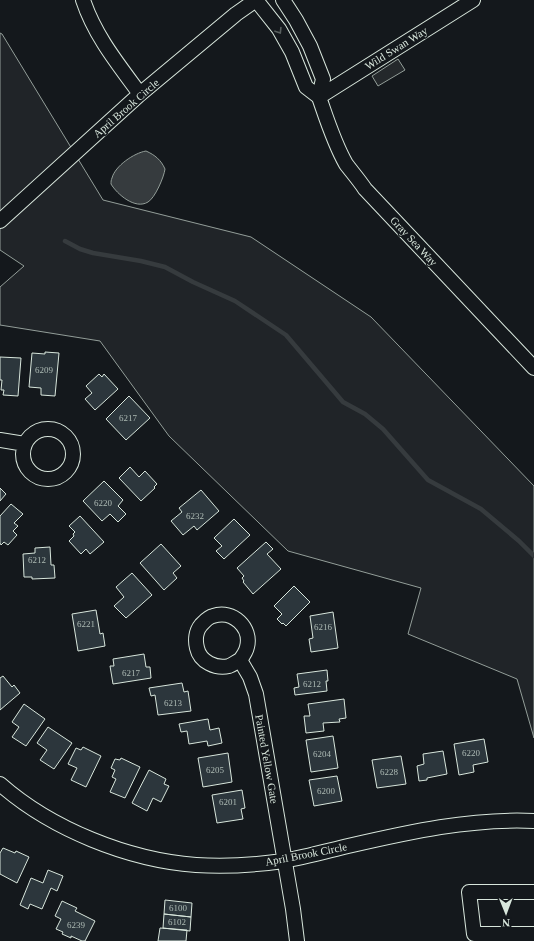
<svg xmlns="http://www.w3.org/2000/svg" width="534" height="941" font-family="'Times New Roman',serif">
  <rect width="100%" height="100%" fill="#14181c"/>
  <path fill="#202428" stroke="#939e99" d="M0 33 2 34 103 200 251 237 371 317 534 486V738L517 679 408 634 421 588 288 551 169 436 100 341 0 325V287L24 266 0 250Z"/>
  <path fill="#24282b" stroke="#939e99" d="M398 59 405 70 378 86 372 76Z"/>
  <path fill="#363b3e" stroke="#939e99" d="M146 151C155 155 161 160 165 169 164 177 155 198 148 202 135 210 117 194 111 184 111 182 111 180 112 178 115 166 134 153 146 151Z"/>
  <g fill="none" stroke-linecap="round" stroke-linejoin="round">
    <path stroke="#363b3e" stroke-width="4.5" d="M65 241 80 249 93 253 141 261 165 267 193 282 235 301 286 335 343 402 365 414 383 429 428 480 481 509 519 541 534 556"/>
  </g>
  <path fill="#2c363c" stroke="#d8e6dc" d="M45 352 59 353 55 396 41 395V388L29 387 32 353 45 354Z
    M0 357 21 358 18 396 3 395 4 390H1L2 380H0Z
    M99 374 102 377 104 374 118 389 95 410 85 399 92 393 86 386Z
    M129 396 150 418 126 440 106 419Z
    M130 467 139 477 145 471 157 484 154 487 155 488 141 501 119 478Z
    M104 481 123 500 118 506 126 514 118 522 110 514 102 521 83 501Z
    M0 488 6 494 0 501Z
    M201 490 219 511 197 530 194 526 183 535 171 521 182 512 179 508Z
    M11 504 23 514 14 523 18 526 13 531 17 535 8 545 4 542 1 545 0 543V516Z
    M80 516 104 542 90 554 86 549 81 554 69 541 74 536 73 534 75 532 69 526Z
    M234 519 250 535 224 559 216 551 222 546 214 538Z
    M266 542 273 549 267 554 281 569 253 594 243 582 244 581 242 578 244 576 237 568Z
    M161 544 181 566 173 573 177 578 164 590 140 563Z
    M50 547 51 565H54L55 578 32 579V577H24L23 554 35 553V548Z
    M132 573 152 595 126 618 114 606 124 597 116 587Z
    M294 586 310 602 286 626 283 623 282 624 277 619 282 614 274 606Z
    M96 610 100 634 103 633 105 646 78 651 72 614Z
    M333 612 338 648 311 652 309 639 313 638 310 616Z
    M144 654 146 667H150L151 678 113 684 110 666H114L113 659Z
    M327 670 328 681H326L327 691 295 695 294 688 299 687 297 674Z
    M3 676 12 687 14 685 20 693 0 710V678Z
    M182 683 184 692 188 691 191 711 158 715 155 695 151 696 149 688Z
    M344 699 346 718 339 719 340 722 323 723 324 731 306 733 304 716H310L308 704Z
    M24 704 45 719 26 746 12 737 19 727 12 722Z
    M208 719 210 730 219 728 222 743 208 746 207 741 189 744 187 731 181 732 179 724Z
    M48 727 72 743 54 769 40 760 47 750 37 743Z
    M333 736 338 768 311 772 306 740Z
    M484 739 488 762 473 765 474 772 459 775 454 744Z
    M83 747 101 756 86 787 71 780 77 768 68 764 76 748 81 750Z
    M443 751 447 774 427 778V780L419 781 417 766 424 764 423 754Z
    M228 753 232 782 203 787 198 758Z
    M401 756 406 784 377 788 372 760Z
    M121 758 140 767 125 798 110 792 116 779 112 777 115 770 111 768 115 759 120 760Z
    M149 770 166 779 164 784 169 786 161 802 153 798 147 811 132 803Z
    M337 776 342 801 314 806 309 780Z
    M242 790 245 808 241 809 243 819 217 823 212 795Z
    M3 848 15 853 16 851 29 857 17 883 0 874V853Z
    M48 870 63 876 57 891 51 888 42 909 30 904 28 909 20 905 31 878 43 883Z
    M165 900 192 903 191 917 164 914Z
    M62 901 77 908 75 911 95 921 85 941H82L71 936V938L62 934 63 932 56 929 61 919 55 916Z
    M164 914 191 917 190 931 163 928Z
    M160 928 187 930 186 941H158Z"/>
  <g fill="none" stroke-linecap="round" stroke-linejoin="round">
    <g stroke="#d8e6dc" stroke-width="16">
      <path id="minor" d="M83 0C95 36 118 64 140 94
        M256 0 279 29 292 52 306 87 319 97 323 79 310 46 296 20 283 0
        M473 0 319 97C327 120 334 143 346 164 352 172 359 180 365 189L534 368
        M0 221 140 94 236 14 256 0
        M23 454a25 25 0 1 1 50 0a25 25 0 1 1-50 0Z
        M0 440 25 444
        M240 660C236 662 232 665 229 666 216 669 200 662 197 648 195 640 196 631 201 625 205 621 208 617 213 616 233 609 252 628 247 647 246 652 243 656 240 660L250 677 256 694 293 909 297 941
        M0 784C51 829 128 860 196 865 225 867 255 865 283 861 305 857 327 851 348 846 409 832 471 818 534 821
        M534 892H469L474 934H534"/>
    </g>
    <use href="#minor" stroke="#14181c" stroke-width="14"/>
  </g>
  <defs><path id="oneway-chevron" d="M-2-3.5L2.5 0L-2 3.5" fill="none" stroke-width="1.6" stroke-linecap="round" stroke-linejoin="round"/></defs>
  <use stroke="#59605f" href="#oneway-chevron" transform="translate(279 31) rotate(58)"/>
  <g text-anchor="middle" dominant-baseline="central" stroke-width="3" stroke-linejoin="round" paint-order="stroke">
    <g font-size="9" fill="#adbab4">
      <text x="44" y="370">6209</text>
      <text x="128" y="418">6217</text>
      <text x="103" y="503">6220</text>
      <text x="195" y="516">6232</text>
      <text x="37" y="560">6212</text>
      <text x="86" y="624">6221</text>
      <text x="323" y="627">6216</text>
      <text x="131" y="673">6217</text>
      <text x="312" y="684">6212</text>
      <text x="173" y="703">6213</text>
      <text x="471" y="753">6220</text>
      <text x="322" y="754">6204</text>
      <text x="215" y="770">6205</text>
      <text x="389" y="772">6228</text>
      <text x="326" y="791">6200</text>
      <text x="228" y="802">6201</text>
      <text x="178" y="908">6100</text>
      <text x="177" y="922">6102</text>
      <text x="76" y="925">6239</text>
    </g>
    <g font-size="11" fill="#d8e6dc" stroke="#14181c">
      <text transform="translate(396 48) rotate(-32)">Wild Swan Way</text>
      <text transform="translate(126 108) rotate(-41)">April Brook Circle</text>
      <text transform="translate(414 241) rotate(47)">Gray Sea Way</text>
      <text transform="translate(267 759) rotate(80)">Painted Yellow Gate</text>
      <text transform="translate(306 854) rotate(-11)">April Brook Circle</text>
    </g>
  </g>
  <g transform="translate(506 913) rotate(179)" stroke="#14181c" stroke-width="3" paint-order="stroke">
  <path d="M0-3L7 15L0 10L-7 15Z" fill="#d8e6dc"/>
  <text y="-6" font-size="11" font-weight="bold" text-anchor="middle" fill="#d8e6dc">N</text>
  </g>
</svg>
